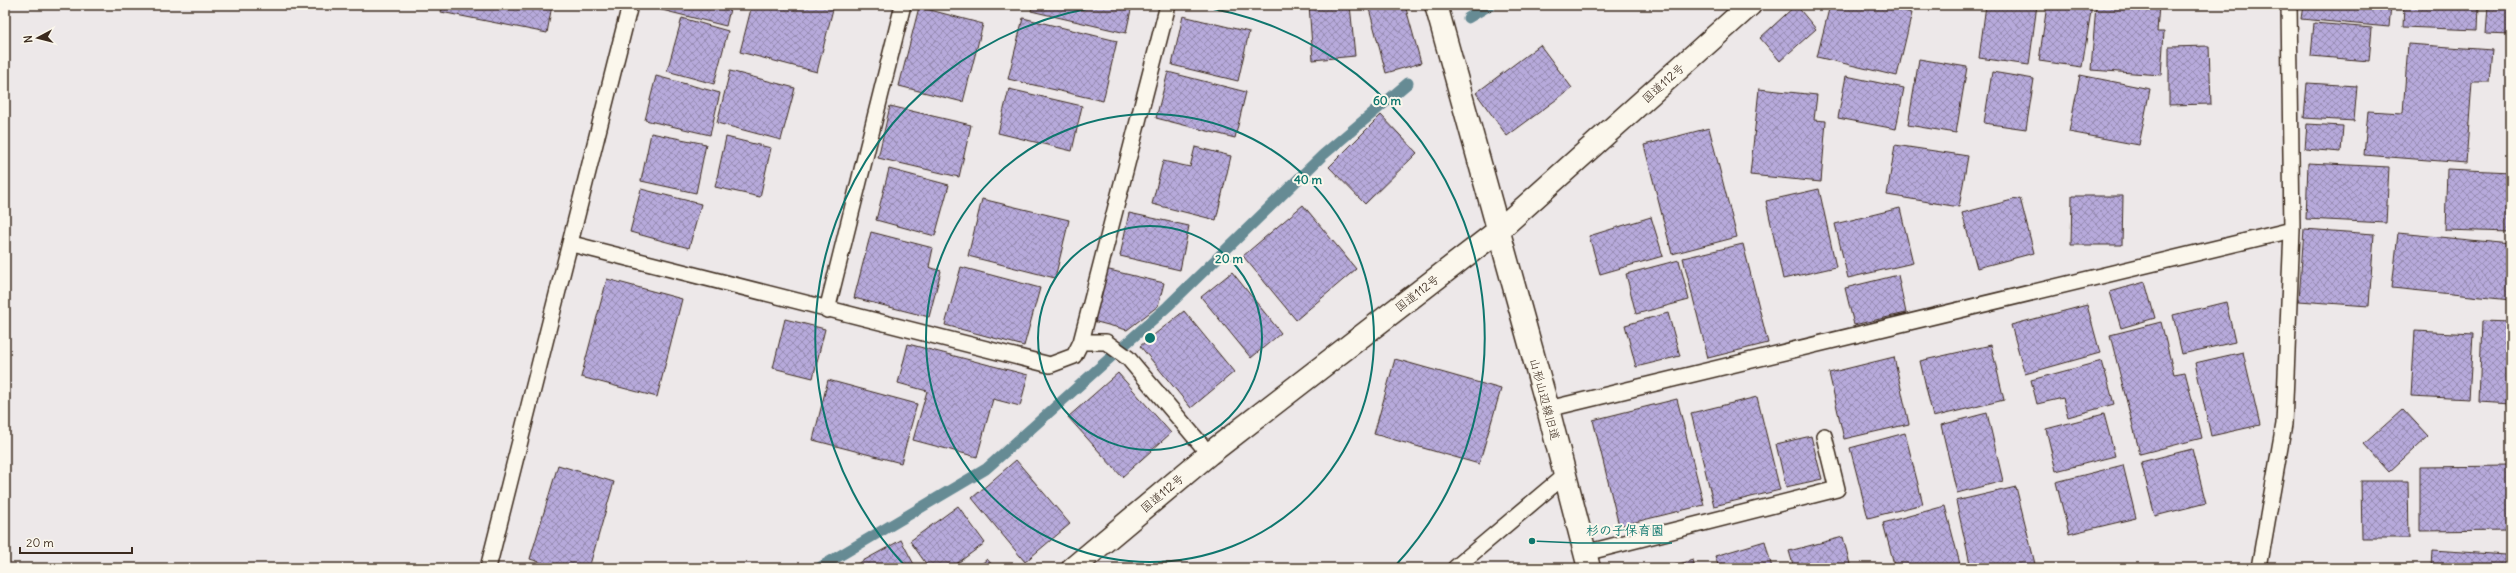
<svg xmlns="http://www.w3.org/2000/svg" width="2516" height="573" font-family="Delius,'Klee One',sans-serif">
  <defs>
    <pattern id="building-cross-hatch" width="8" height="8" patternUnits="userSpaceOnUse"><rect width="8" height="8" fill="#b7aadb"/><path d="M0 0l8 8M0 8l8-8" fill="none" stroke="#968bb1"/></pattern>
  </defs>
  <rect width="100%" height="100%" fill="#ede8e9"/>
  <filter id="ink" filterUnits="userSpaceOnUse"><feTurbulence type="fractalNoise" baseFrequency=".025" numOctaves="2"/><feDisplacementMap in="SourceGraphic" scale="8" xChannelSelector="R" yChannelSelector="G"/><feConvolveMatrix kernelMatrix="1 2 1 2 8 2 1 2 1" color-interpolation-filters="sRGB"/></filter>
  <g filter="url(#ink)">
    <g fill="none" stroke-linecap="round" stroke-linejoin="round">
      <path stroke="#668b94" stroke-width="11" d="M1468 18 1490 5
        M819 568 986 469 1168 306 1323 155 1408 83"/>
    </g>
    <path fill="url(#building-cross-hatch)" stroke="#3b2a1e" d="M443 5H552L547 33 441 12Z
      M659 5H731L726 26 658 9Z
      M752 5H834L817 72 740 52Z
      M1033 5H1132L1126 33 1031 11Z
      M1309 5H1350L1355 56 1313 60Z
      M1368 5H1405L1421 63 1386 73Z
      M1796 5 1816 29 1780 61 1760 38Z
      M1830 5H1880L1912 13 1897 76 1817 57Z
      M1986 5H2037L2029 65 1979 58Z
      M2047 5H2092L2082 67 2039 61Z
      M2096 5H2159L2157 32H2164L2161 75 2091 70Z
      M2303 5H2391L2389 27 2301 19Z
      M2404 5H2479L2478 30 2403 27Z
      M2488 5H2511V35L2486 34Z
      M919 7 983 24 963 102 899 86Z
      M1183 16 1249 32 1238 81 1172 65Z
      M682 18 728 31 714 84 667 71Z
      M1023 18 1117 41 1103 101 1008 79Z
      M2314 23 2372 28 2369 61 2311 56Z
      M2408 44 2492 50 2489 82H2472L2466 163 2364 155 2368 111 2403 113Z
      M1540 45 1572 88 1507 136 1476 93Z
      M2209 46 2211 104 2169 105V47Z
      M1919 59 1967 67 1956 133 1908 125Z
      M730 71 795 88 781 140 717 123Z
      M1168 72 1246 92 1235 138 1156 118Z
      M1992 72 2034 79 2026 129 1984 123Z
      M2080 75 2150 89 2139 145 2069 132Z
      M656 76 720 93 710 135 645 120Z
      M1846 76 1904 88 1896 129 1838 118Z
      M2307 83 2357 86 2354 121 2304 118Z
      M1009 89 1082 106 1072 151 998 133Z
      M1759 89 1817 95 1814 120 1826 121 1821 182 1750 175Z
      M890 106 971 125 959 177 878 158Z
      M1381 115 1417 153 1365 204 1329 167Z
      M2307 124 2343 126 2341 152 2305 149Z
      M1709 128 1737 237 1672 254 1644 145Z
      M651 133 706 144 696 193 641 181Z
      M726 137 771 148 760 197 715 187Z
      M1895 145 1968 156 1959 207 1887 195Z
      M1195 147 1231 156 1216 220 1152 204 1163 161 1190 167Z
      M2308 163 2389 167 2386 223 2306 219Z
      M889 169 949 185 935 236 876 220Z
      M2447 169 2511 172V232L2445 230Z
      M641 189 701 204 689 248 630 232Z
      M1819 189 1836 267 1783 279 1766 201Z
      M2072 196H2123L2122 245H2071Z
      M2020 198 2034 253 1977 268 1962 213Z
      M982 199 1069 220 1055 278 968 256Z
      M1303 205 1356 269 1296 320 1243 256Z
      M1900 208 1913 263 1848 278 1835 224Z
      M1129 213 1189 226 1180 270 1120 256Z
      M1651 217 1663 256 1600 274 1589 236Z
      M2304 229 2374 234 2369 306 2299 301Z
      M871 232 933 248 929 267 941 271 929 317 854 298Z
      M2398 233 2511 244V300L2392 288Z
      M1743 244 1768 343 1708 358 1683 258Z
      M1679 260 1689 300 1636 314 1626 274Z
      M961 267 1040 288 1024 346 945 325Z
      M1105 269 1164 283 1158 306 1127 330 1093 321Z
      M1232 272 1281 333 1251 358 1201 297Z
      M1898 275 1906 313 1854 325 1845 288Z
      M607 279 682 299 657 397 581 377Z
      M2145 282 2155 318 2121 328 2110 292Z
      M2226 302 2235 342 2182 354 2173 315Z
      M2087 305 2100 353 2025 374 2011 325Z
      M1184 311 1234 372 1191 408 1140 346Z
      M1668 313 1680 356 1636 367 1625 325Z
      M785 319 825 329 813 378 773 368Z
      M2482 321 2511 322V404L2479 402Z
      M2161 322 2174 374 2185 372 2202 438 2140 454 2110 335Z
      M2415 331 2473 334 2469 399 2411 396Z
      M908 344 1028 375 1020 406 993 399 977 457 913 440 927 391 898 383Z
      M1991 345 2004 400 1933 417 1920 361Z
      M2243 352 2260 425 2211 436 2195 363Z
      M1894 357 1909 424 1844 439 1829 373Z
      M1395 359 1501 389 1479 464 1374 434Z
      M2102 361 2114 404 2068 417 2063 398 2037 404 2031 380Z
      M1118 373 1171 433 1122 477 1068 417Z
      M828 380 917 404 901 463 813 440Z
      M1757 397 1780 490 1714 506 1691 413Z
      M1677 399 1704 505 1619 526 1593 420Z
      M2403 409 2428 436 2389 472 2364 444Z
      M1987 413 2003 481 1957 493 1941 425Z
      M2104 414 2115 456 2056 471 2046 429Z
      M1905 433 1923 504 1868 518 1850 448Z
      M1811 436 1822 479 1786 487 1776 444Z
      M2192 449 2206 503 2155 516 2141 462Z
      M1016 460 1070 524 1025 562 972 498Z
      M558 465 614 482 589 568H559L530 559Z
      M2123 465 2136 518 2069 534 2056 482Z
      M2511 466V530L2420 531V467Z
      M2361 481H2408L2409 538H2362Z
      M2016 487 2036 568H1971L1956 501Z
      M958 506 985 543 951 568H929L910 541Z
      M1945 506 1961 568H1895L1883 523Z
      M1843 537 1851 568H1794L1789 551Z
      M901 540 916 568H850Z
      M1765 541 1772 568H1719L1715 556Z
      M2433 550 2506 555V568H2432Z
      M987 559 995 568H977Z
      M1693 560 1695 568H1665Z
      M2328 564 2410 568H2328Z"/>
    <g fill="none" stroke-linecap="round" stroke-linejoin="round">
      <g stroke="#3b2a1e" stroke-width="18">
        <path id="lane" d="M2289 5 2292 230
          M572 244 1050 365 1074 356 1081 342 1168 5
          M827 310 903 5
          M1081 342H1106L1128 358 1209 454
          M1548 409 2292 230 2284 424 2259 568
          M1585 553 1837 489 1824 436
          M488 568 630 5
          M1455 568 1565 475"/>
      </g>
      <g stroke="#3b2a1e" stroke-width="25">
        <path id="secondary" d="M1436 5 1548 409 1589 568"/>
      </g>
      <g stroke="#3b2a1e" stroke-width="25">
        <path id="highway" d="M1073 568 1209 454 1499 230 1750 5"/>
      </g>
      <use href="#lane" stroke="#fbf7ec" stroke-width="15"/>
      <use href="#secondary" stroke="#fbf7ec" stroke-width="22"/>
      <use href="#highway" stroke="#fbf7ec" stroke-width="22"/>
    </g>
  </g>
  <g fill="none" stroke="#0f766e" stroke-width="2">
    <circle cx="1150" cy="338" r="112"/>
    <circle cx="1150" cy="338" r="224"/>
    <path d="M905 566A335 335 0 0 1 1112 5M1188 5A335 335 0 0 1 1395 566"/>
  </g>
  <g text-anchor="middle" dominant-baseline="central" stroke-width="4" stroke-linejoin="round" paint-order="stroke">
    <g font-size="12" fill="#3b2a1e" stroke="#fbf7ec">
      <text transform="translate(1663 83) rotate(-42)">国道112号</text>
      <text transform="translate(1417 293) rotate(-38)">国道112号</text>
      <text transform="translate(1545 399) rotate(75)">山形山辺線旧道</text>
      <text transform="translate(1162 493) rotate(-40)">国道112号</text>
    </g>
  </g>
  <circle cx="1150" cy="338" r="6" fill="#0f766e" stroke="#fbf7ec" stroke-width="2"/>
  <g font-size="12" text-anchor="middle" font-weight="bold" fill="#0f766e" stroke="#fbf7ec" stroke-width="4" stroke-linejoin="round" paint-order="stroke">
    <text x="1387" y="105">60 m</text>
    <text x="1308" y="184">40 m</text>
    <text x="1229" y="263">20 m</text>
  </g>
  <path fill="none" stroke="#0f766e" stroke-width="1.5" d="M1532 541L1578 543H1672"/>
  <circle fill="#0f766e" stroke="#fbf7ec" stroke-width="1.5" cx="1532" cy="541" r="4"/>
  <g font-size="13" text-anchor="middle" font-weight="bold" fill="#0f766e" stroke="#fbf7ec" stroke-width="4" stroke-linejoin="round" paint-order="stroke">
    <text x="1625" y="535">杉の子保育園</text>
  </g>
  <rect width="2516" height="573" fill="none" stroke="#fbf7ec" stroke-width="20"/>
  <rect x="10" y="10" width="2496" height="553" fill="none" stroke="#3b2a1e" stroke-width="1.5" filter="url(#ink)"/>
  <g transform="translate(38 38) rotate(263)" stroke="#fbf7ec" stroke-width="3" paint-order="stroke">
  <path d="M0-3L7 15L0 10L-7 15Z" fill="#3b2a1e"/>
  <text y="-6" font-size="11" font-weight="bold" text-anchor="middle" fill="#3b2a1e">N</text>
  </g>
  <path d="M20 547v6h112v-6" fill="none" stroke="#3b2a1e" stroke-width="2"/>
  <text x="26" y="547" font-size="12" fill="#3b2a1e" stroke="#fbf7ec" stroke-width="3" paint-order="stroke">20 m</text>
</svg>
